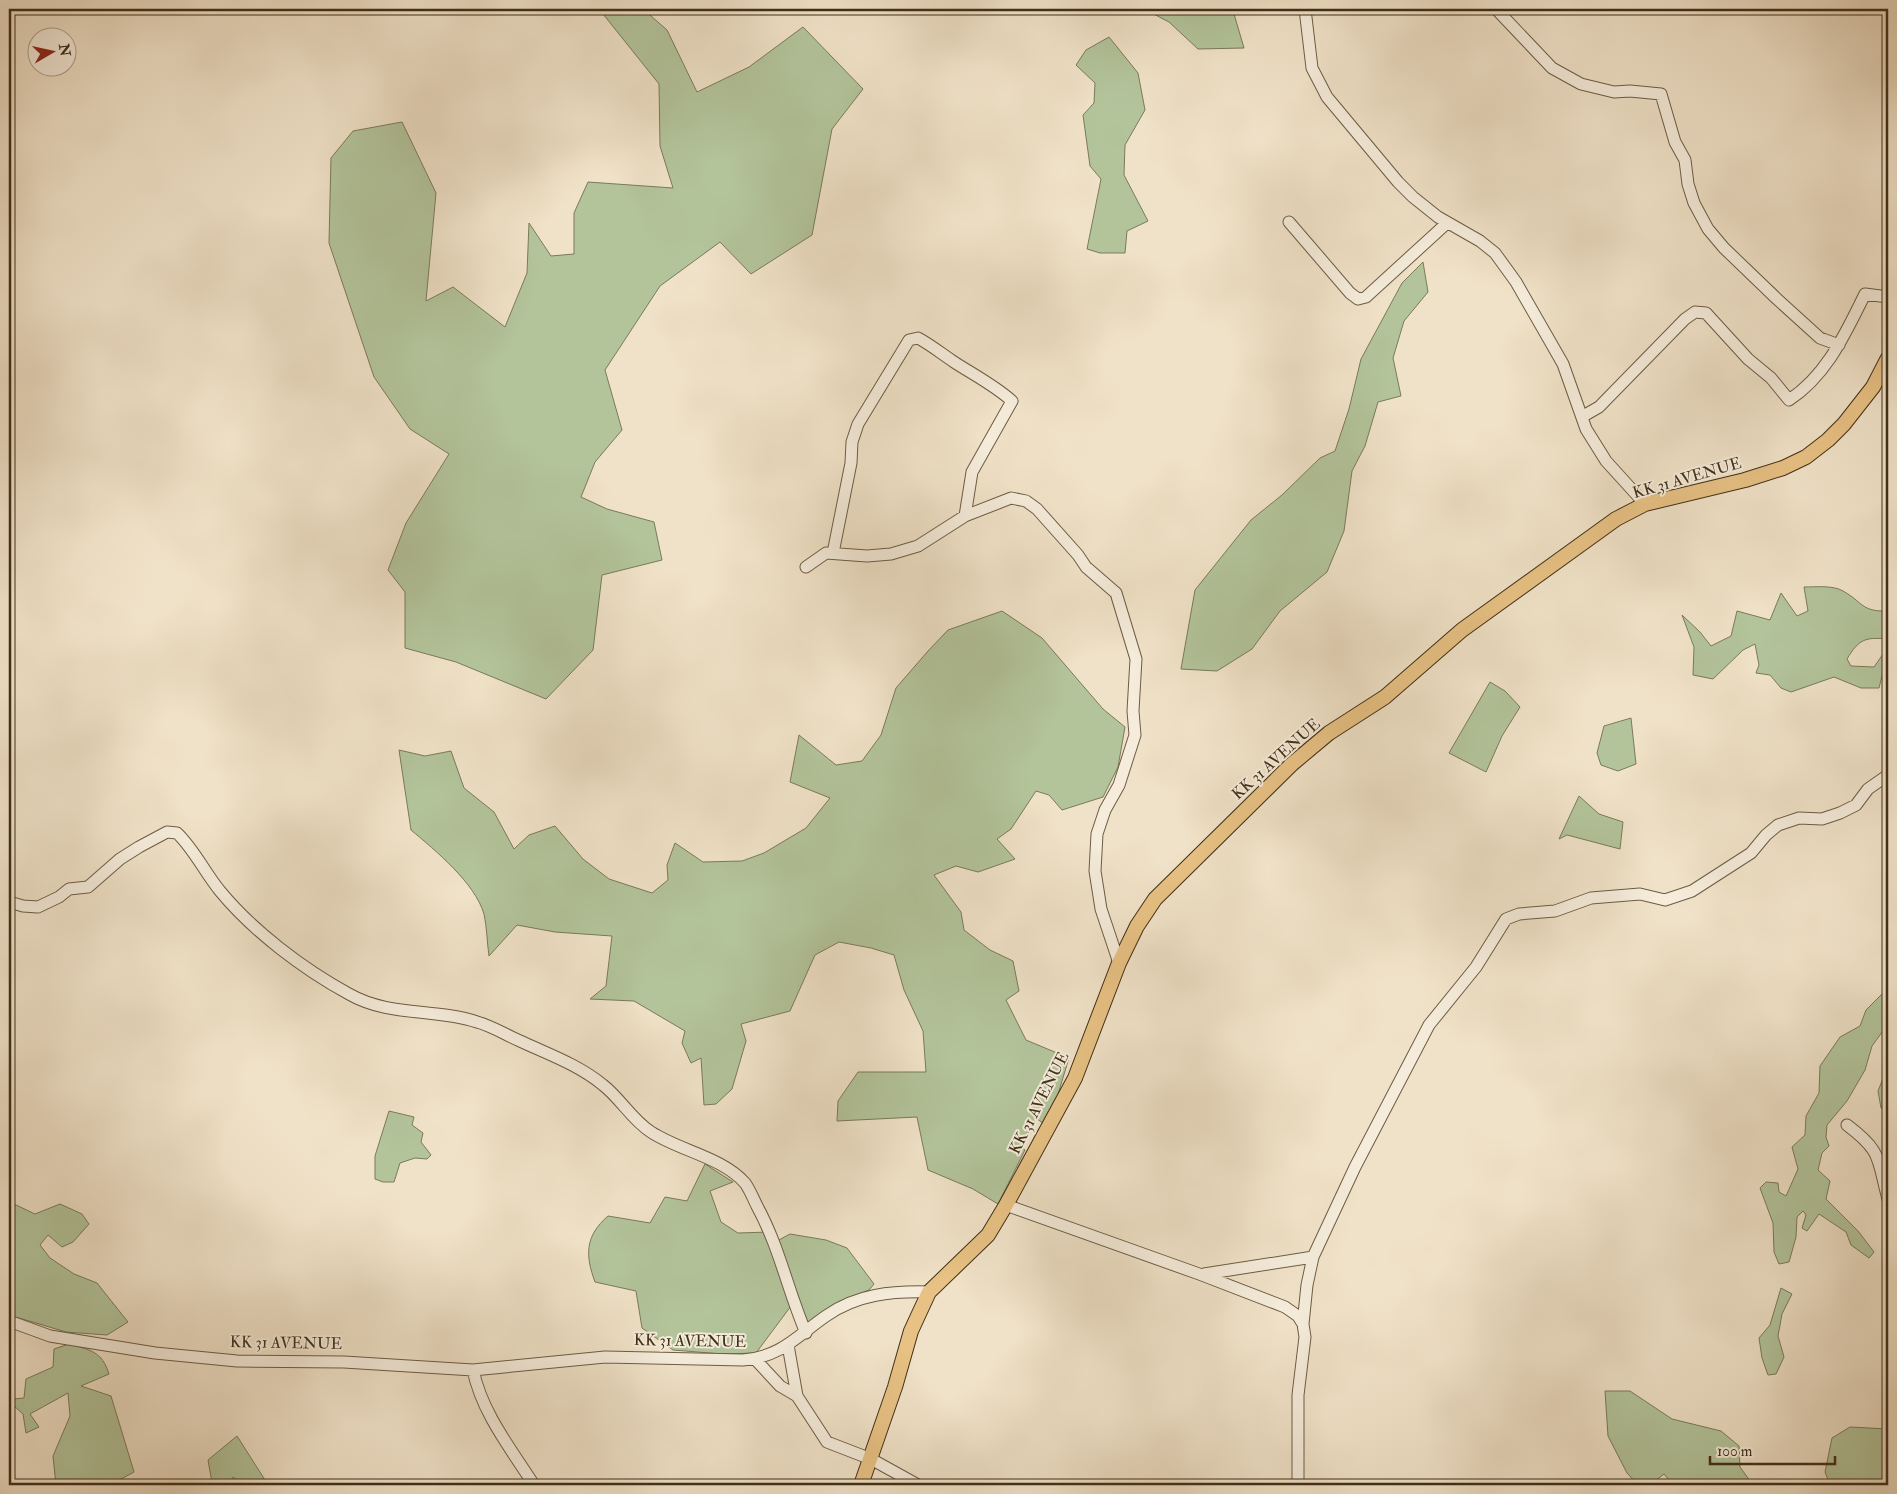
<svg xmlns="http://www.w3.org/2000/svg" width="1897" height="1494" font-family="'IM FELL Double Pica',serif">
  <rect width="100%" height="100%" fill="#f0e2c8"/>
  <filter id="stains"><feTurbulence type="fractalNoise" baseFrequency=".004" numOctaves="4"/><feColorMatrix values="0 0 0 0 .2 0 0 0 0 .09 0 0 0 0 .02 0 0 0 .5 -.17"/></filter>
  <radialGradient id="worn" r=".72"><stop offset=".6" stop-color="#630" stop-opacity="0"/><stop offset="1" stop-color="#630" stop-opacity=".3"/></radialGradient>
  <path fill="#b3c49b" stroke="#7a7a5a" d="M599 9H643L667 30 697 92 749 67 803 27 863 89 832 129 812 235 751 274 720 242 660 286 605 370 622 430 595 462 581 497 607 509 654 522 662 560 602 575 593 650 546 699 456 662 405 648V592L388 570 406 523 449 454 410 429 374 377 329 243 331 158 353 131 402 122 436 193 426 301 453 287 505 327 527 273 529 223 551 256 574 254V213L588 182 673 188 660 146 659 84Z
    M1144 9H1235L1234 14 1244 48 1198 49 1169 22Z
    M1109 37 1138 73 1145 110 1125 145 1124 175 1148 221 1127 231 1125 253H1100L1087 249 1101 179 1090 166 1083 115 1094 103 1095 83 1076 65 1086 50Z
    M1423 262 1428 292 1404 321 1393 358 1401 396 1378 402 1365 446 1352 471 1344 531 1327 572 1280 611 1252 649 1217 671 1181 669 1195 590 1251 520 1282 495 1320 458 1335 451 1349 409 1361 359 1402 283Z
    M1804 587C1815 587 1833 585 1843 591 1863 602 1861 612 1888 611V639C1865 637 1859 639 1847 659L1851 666 1874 667 1888 647V672L1882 676 1879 688H1861L1834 677 1791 692 1781 688 1770 675 1756 673 1759 665 1755 644 1743 650 1713 679 1693 675 1694 647 1682 615 1700 632 1711 646 1731 636 1737 611 1770 620 1781 593 1797 616 1808 611Z
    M1002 611 1042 638 1103 709 1125 727 1118 767 1103 797 1062 810 1049 795 1036 791 1011 829 997 839 1015 859 978 872 956 866 934 875 961 912 964 930 990 950 1013 961 1019 991 1006 1000 1026 1040 1069 1058 1048 1127 1036 1118 1021 1147 1025 1150 998 1204 973 1189 928 1170 917 1117 837 1121 838 1101 858 1072H926L923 1031 904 990 894 955 871 948 839 942 815 955 790 1011 741 1024 746 1041 732 1089 716 1104 704 1105 701 1058 691 1063 682 1043 685 1031 634 1001 590 999 606 986 612 936 555 932 517 925 489 956C487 943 487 927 484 914 475 883 435 850 411 830L399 750 425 756 451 751 464 788 494 812 514 849 529 835 555 826 583 859 609 879 652 893 668 880 667 865 675 843 703 862 742 861 764 853 806 828 830 798 790 782 799 735 836 765 862 761 881 735 896 688 928 651 948 630Z
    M1490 682 1505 691 1520 707 1502 736 1486 772 1449 753Z
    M1631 718 1636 764 1618 771 1601 765 1597 753 1604 726Z
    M1579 796 1599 814 1623 822 1620 849 1567 835 1559 839Z
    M1888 988V1024L1872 1046 1865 1070 1847 1101 1827 1125 1826 1137 1829 1146 1822 1153 1818 1170 1830 1181 1826 1199 1858 1231 1874 1252 1869 1258 1851 1245 1846 1232 1819 1214 1807 1231 1802 1228 1806 1215 1803 1211 1797 1217 1796 1237 1789 1262 1779 1264 1774 1252 1773 1223 1760 1188 1766 1182 1778 1183 1779 1192 1786 1196 1798 1169 1792 1147 1805 1135 1806 1116 1819 1093 1820 1066 1840 1037 1860 1026 1866 1010Z
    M1888 1066V1112L1881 1108 1878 1091Z
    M389 1111 414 1117 412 1125 423 1133 421 1142 431 1155 427 1159 415 1158 400 1163 394 1182H383L375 1179V1156Z
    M705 1164 733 1182 710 1191 721 1222 738 1233 769 1232 791 1306 756 1353 722 1354 673 1350 642 1328 636 1291 595 1282C585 1255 585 1236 608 1216L650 1223 665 1197 687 1201Z
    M14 1204 35 1214 60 1204 82 1214 89 1224 73 1242 62 1247 48 1235 40 1245 50 1258 74 1274 97 1283 128 1322 107 1335 66 1332 9 1315V1209Z
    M790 1234 826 1240 847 1248 874 1284 869 1290 838 1302 836 1308 805 1325 777 1241Z
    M1781 1288 1792 1294 1782 1314 1778 1336 1784 1357 1776 1374 1768 1375 1762 1358 1759 1338 1770 1325Z
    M69 1344C90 1350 102 1351 109 1374L81 1386 111 1396 134 1472 110 1485H56L53 1456 70 1416 68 1393 30 1414 39 1427 26 1433 23 1414 14 1406V1399L24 1398 26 1379 53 1367 54 1349Z
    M1605 1391H1630L1672 1419 1721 1431 1739 1446 1740 1467 1753 1485H1673L1664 1474 1650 1485H1638L1627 1473 1608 1436Z
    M1850 1427 1888 1429V1485H1830L1825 1472 1832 1438Z
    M237 1436 265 1480 260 1485H237L240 1482 233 1477 229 1485H214L212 1483 208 1460Z"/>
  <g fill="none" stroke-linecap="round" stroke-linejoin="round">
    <g stroke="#6c5c44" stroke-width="13">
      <path id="minor" d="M1305 9 1312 68 1327 97 1398 182 1413 197 1438 217 1480 241 1495 253 1516 282 1563 364 1586 429 1606 461 1645 504
        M1496 9 1552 68 1581 84 1614 92 1630 91 1661 94 1675 142 1685 160 1688 184 1694 203 1708 229 1724 248 1777 299 1820 338 1839 345
        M1289 222 1350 293 1358 299 1366 297 1447 223
        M1585 415 1599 407 1685 319 1695 312 1706 313 1748 359 1771 378 1789 400C1827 375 1845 334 1865 294L1888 297
        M833 553 851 463 852 442 858 424 909 340 918 338C931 345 942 354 954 362 974 375 994 385 1012 401L972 472 965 516
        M806 567 826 553 867 556 891 554 918 546 965 516 1011 498 1026 501 1037 509 1078 555 1086 567 1116 593 1136 659 1133 711 1135 735 1119 785 1105 810 1097 834 1095 871 1101 909 1119 963
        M9 902 23 906 38 907 59 897 69 889 88 887 120 859 139 847 167 832 177 833C194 849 205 873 220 891 253 931 303 969 349 994 389 1017 435 1008 477 1022 492 1026 506 1035 520 1041 548 1054 579 1065 603 1085 621 1099 632 1120 651 1132 680 1151 722 1157 745 1183 750 1190 753 1198 757 1206 779 1246 788 1291 806 1333
        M1847 1125C1883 1152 1877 1159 1888 1199
        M1006 1205 1202 1275 1285 1307 1298 1316 1303 1324 1305 1337 1298 1395V1485
        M1204 1274 1313 1257
        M9 1321 50 1336 155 1353 237 1361 344 1362 473 1370 605 1357 743 1360C781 1357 797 1336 826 1316 857 1294 892 1291 929 1292
        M1303 1324 1307 1285 1313 1257 1355 1167 1429 1025 1476 967 1506 919 1519 914 1555 911 1591 898 1640 894 1665 900 1692 891 1751 853 1766 835 1778 825 1799 818 1822 819 1840 813 1856 805 1868 789 1888 775
        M788 1345 797 1396 827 1442 871 1459 918 1485
        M755 1359 780 1386 797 1396
        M473 1370C482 1413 511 1449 534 1485"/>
    </g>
    <g stroke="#402f18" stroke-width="16">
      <path id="major" d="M861 1485 895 1387 911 1331 929 1292 988 1235 1006 1205 1075 1078 1119 963 1137 926 1155 899 1292 764 1329 733 1385 697 1462 630 1616 519 1645 504 1745 480 1783 468 1806 457 1828 440 1844 424 1873 387 1888 358"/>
    </g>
    <use href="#minor" stroke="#f5ecdb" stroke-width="11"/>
    <use href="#major" stroke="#e8c184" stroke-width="14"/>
  </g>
  <g text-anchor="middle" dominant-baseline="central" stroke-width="4" stroke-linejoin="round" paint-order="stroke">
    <g font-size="16" fill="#402f18" stroke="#f5ecdb">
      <text transform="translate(1687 478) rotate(-16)">KK 31 AVENUE</text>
      <text transform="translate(1276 759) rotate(-42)">KK 31 AVENUE</text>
      <text transform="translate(1039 1103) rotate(-63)">KK 31 AVENUE</text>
      <text transform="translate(690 1341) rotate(1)">KK 31 AVENUE</text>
      <text transform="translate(286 1343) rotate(1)">KK 31 AVENUE</text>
    </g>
  </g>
  <rect width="1897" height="1494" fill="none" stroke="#f0e2c8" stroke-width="30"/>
  <rect x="10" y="10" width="1877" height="1474" fill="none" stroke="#402f18" stroke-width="2.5"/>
  <rect x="15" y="15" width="1867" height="1464" fill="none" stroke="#402f18"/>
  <g transform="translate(52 52) rotate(81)"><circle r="24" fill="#f5ecdb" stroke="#ada08d"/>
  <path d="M0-4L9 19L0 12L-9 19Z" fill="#8f2418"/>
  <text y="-8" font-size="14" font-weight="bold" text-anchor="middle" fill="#402f18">N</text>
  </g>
  <path d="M1710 1456v8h125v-8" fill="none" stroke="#402f18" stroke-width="2.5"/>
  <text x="1717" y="1456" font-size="15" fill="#402f18" stroke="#f5ecdb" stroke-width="4" paint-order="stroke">100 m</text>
  <rect width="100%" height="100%" filter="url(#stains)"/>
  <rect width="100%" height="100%" fill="url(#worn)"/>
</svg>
